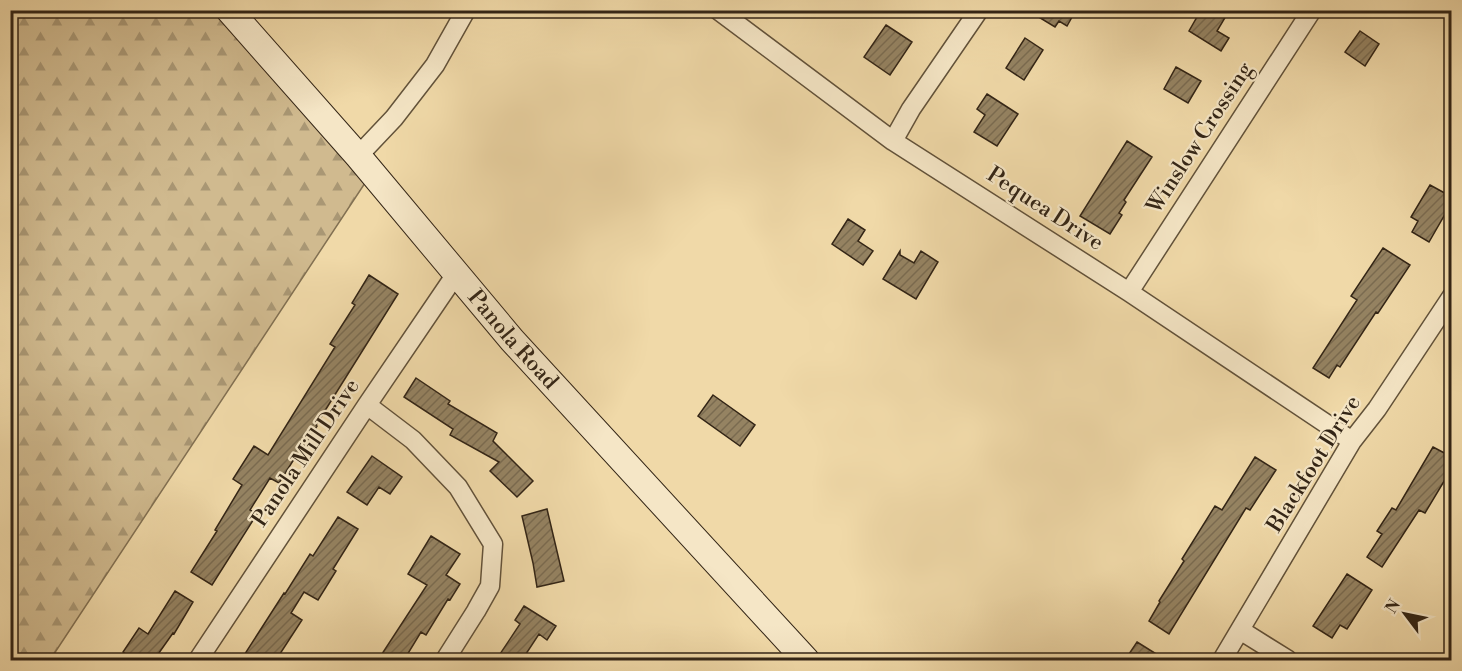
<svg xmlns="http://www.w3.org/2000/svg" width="1462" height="671" font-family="'Libre Bodoni',serif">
  <defs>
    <pattern id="forest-firs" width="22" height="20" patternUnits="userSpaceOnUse" patternTransform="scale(1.5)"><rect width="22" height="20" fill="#d0ba8f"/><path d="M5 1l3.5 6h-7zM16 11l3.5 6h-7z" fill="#a99774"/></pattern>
    <pattern id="building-hatch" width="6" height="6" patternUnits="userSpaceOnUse" patternTransform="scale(1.5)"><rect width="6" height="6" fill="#958362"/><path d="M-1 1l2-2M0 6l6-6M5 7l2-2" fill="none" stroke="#7a6b50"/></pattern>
  </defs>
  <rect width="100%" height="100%" fill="#f0d9a8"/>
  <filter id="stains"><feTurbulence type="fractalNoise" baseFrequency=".00333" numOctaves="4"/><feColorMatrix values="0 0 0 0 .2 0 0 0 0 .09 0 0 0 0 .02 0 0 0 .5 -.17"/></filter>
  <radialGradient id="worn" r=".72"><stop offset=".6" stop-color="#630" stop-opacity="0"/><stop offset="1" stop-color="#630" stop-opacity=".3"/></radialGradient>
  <path fill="url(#forest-firs)" stroke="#827052" stroke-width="1.5" d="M10 11H237L369 177 50 660H11Z"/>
  <path fill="url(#building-hatch)" stroke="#332516" stroke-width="1.5" d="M1027 10H1076L1067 26 1059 21 1055 27Z
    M1201 10H1217L1226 16 1217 31 1229 38 1221 51 1189 31Z
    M886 25 912 42 890 75 864 57Z
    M1360 31 1379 44 1365 66 1345 52Z
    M1025 38 1043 50 1024 80 1006 68Z
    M1176 67 1201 81 1188 103 1164 89Z
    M987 94 1018 114 997 146 974 132 985 115 977 109Z
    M1127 141 1152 157 1124 200 1126 202 1119 213 1122 215 1110 234 1080 216Z
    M1430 185 1452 197V202L1429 242 1412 232 1418 221 1411 217Z
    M848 219 865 230 858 241 873 251 863 265 832 244Z
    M1383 248 1410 265 1378 313 1376 312 1340 367 1337 365 1329 378 1313 368 1357 300 1351 296Z
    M900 251V255L914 263 921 251 938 262 916 299 883 279Z
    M369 275 398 294 316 425 317 426 298 457 296 456 279 483 270 478 250 510 257 514 212 585 191 572 217 531 215 530 242 485 233 479 254 446 268 455 335 347 330 344 355 305 352 303Z
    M416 378 450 401 448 404 497 433 493 441 533 481 517 497 490 471 499 462 450 435 453 429 404 397Z
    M713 395 755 425 740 446 698 416Z
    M1433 447 1452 457V468L1425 513 1419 510 1382 567 1367 557 1382 534 1377 531 1392 508 1396 510Z
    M372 456 402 477 390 494 379 487 367 505 347 492Z
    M1255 457 1276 470 1250 510 1246 508 1169 634 1149 621 1160 602 1159 601 1184 561 1182 559 1215 506 1222 510Z
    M547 509 564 581 537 587 533 563 522 516Z
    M338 517 358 529 333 569 336 571 318 600 304 592 291 613 302 620 276 660H241L284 593 285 594 310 554 313 556Z
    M431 536 460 554 446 575 460 584 450 600 448 599 426 635 421 632 404 660H378L427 585 408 574Z
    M1347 574 1372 590 1347 629 1340 625 1332 638 1313 626Z
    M175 591 193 602 174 634 173 633 154 660H135L123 652 139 628 148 634Z
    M524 606 556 626 547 640 539 634 522 660H496L520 624 515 620Z
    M1137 642 1166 660H1125Z"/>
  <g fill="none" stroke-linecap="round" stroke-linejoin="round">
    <g stroke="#62523a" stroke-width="21">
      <path id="street" d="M718 10 893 141 1129 292 1352 441
        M893 141 911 109 979 10
        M358 156 394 118 435 65 466 10
        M1129 292 1312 10
        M367 405 413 440 458 487 493 544 490 586 476 611 445 660
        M1240 630 1288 660
        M198 660 367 405 456 274
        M1222 660 1352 441 1377 409 1452 296"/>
    </g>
    <g stroke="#332516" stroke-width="28">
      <g id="secondary">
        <path id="s1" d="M229 10 358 156 512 340 806 660"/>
      </g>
    </g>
    <use href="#street" stroke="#f5e6c6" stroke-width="18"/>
    <use href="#secondary" stroke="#f5e6c6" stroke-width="26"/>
  </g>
  <g text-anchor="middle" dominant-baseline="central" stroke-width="4.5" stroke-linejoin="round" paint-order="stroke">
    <g font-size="22" fill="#332516" stroke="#f5e6c6">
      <text transform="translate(1200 138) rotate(-57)">Winslow Crossing</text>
      <text transform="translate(1045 209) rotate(33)">Pequea Drive</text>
      <text stroke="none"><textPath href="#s1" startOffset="435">Panola Road</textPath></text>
      <text transform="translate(306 453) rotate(-56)">Panola Mill Drive</text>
      <text transform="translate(1314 464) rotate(-58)">Blackfoot Drive</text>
    </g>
  </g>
  <rect width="1462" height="671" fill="none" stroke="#f0d9a8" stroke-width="36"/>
  <rect x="12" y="12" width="1438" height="647" fill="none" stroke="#332516" stroke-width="3"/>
  <rect x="18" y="18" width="1426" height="635" fill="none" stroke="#332516" stroke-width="1.5"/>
  <g transform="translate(1405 614) rotate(302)" stroke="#f5e6c6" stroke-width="4.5" paint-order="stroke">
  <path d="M0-4.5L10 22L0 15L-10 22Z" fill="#332516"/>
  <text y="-9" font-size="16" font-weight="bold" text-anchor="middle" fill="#332516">N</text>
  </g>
  <rect width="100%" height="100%" filter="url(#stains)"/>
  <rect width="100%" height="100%" fill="url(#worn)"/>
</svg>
